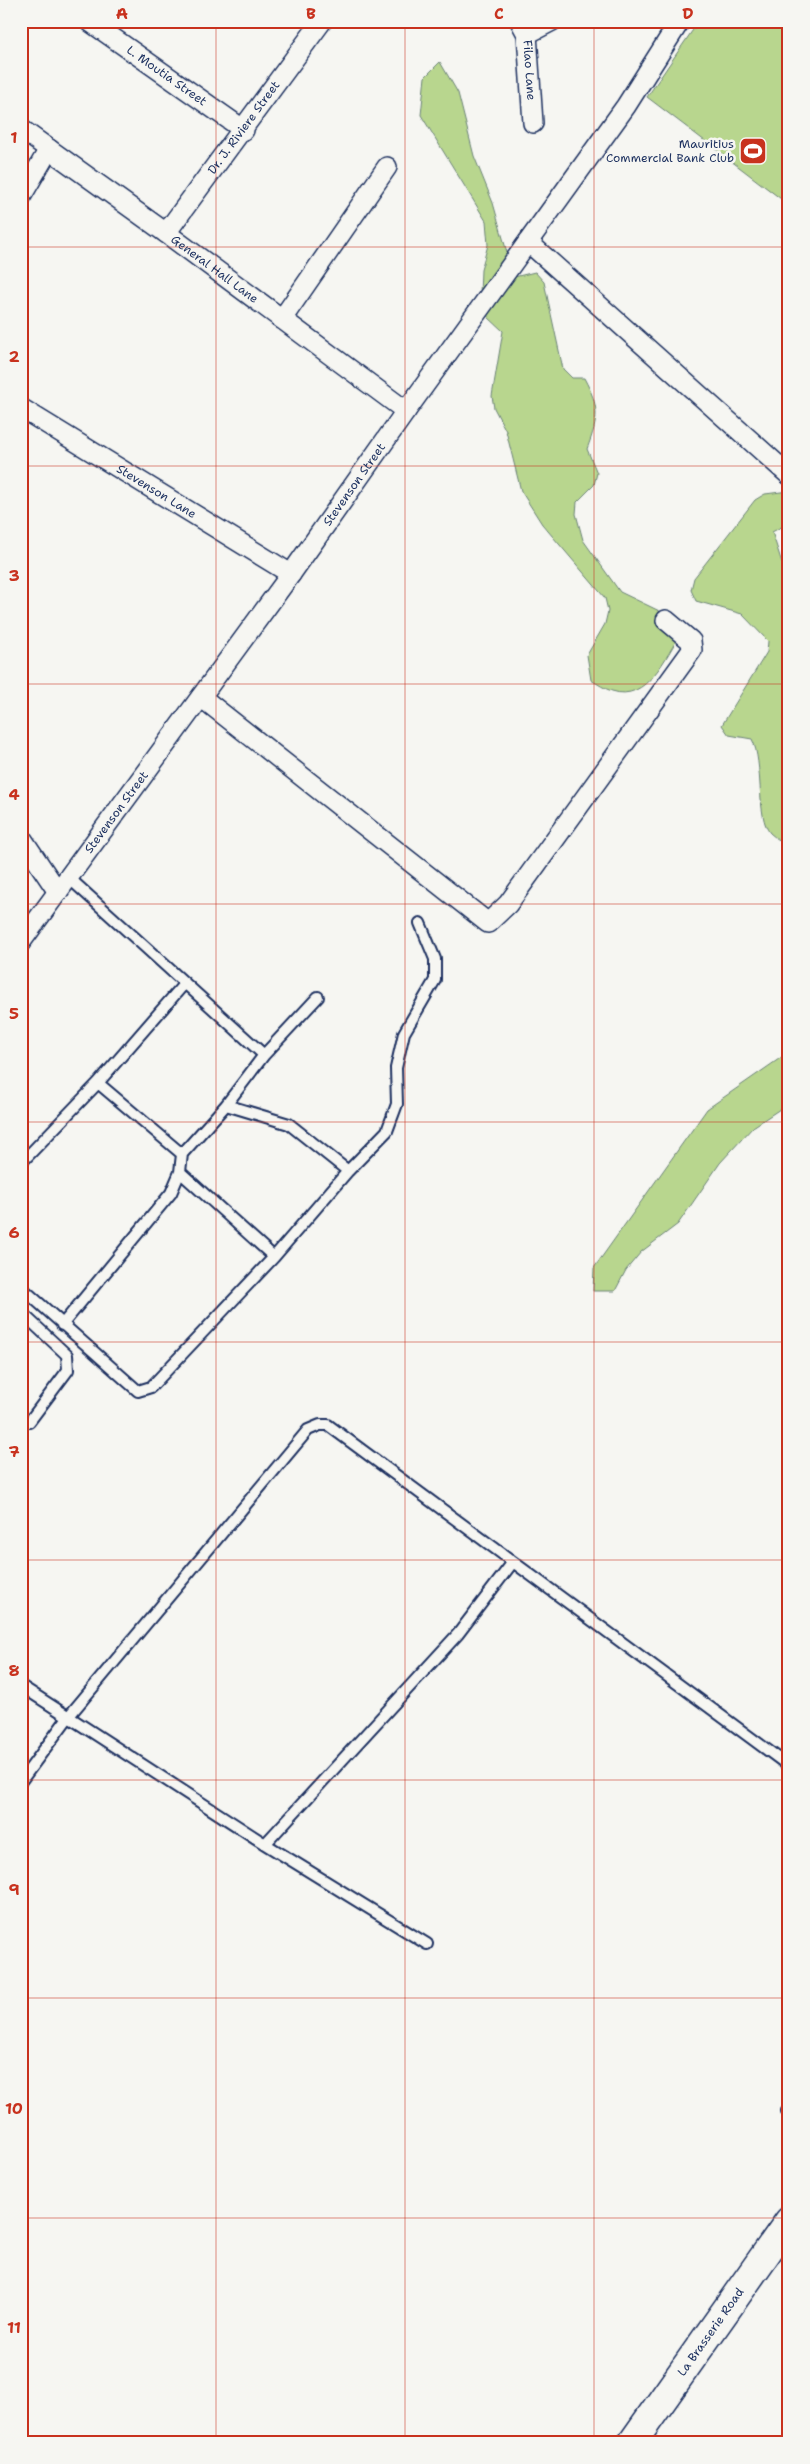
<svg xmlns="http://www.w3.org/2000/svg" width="810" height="2464" font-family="'Shantell Sans',sans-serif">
  <rect width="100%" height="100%" fill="#f6f6f2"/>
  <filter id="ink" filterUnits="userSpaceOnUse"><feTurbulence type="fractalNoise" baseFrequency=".02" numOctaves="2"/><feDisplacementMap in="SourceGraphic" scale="10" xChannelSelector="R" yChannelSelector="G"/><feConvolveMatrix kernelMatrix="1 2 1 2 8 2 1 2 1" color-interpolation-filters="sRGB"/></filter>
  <g filter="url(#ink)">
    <path fill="#b8d68e" stroke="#6a8276" d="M699 21H789V205L647 97Z
      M440 62 458 93 474 156 493 203 514 277 535 272 544 282 563 369 572 378H584C600 408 599 417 587 449L597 473 594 485 577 502 576 514 583 540 620 592 678 620 681 633C666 656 647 703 612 691 605 689 598 684 591 680L587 655 605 624 608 611 605 598 542 524 521 491 506 431 494 408 492 396 503 331 488 317 480 294 481 270 488 245 486 221 421 115 425 77Z
      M789 491V523L772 532 784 569 789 572V846C783 842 775 838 770 833 756 817 764 763 752 739L729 735 722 725 767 652 768 641 742 614 696 601 691 590 694 578 755 500 765 494Z
      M789 1052V1103L753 1127 720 1163 678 1224 641 1252 626 1270 615 1291H593L594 1268 707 1109Z"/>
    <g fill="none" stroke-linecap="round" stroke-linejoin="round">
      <g stroke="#1b2f5e" stroke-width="14">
        <path id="lane" d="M68 877 264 1055
          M98 1083 182 1154
          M21 1163 98 1083 185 983
          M348 1171 387 1131 397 1104 396 1068 404 1033 435 980V959L420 923
          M180 1172 274 1257
          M21 1287 138 1391 151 1387 274 1257 348 1171 289 1124 226 1105
          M21 1312 67 1355 68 1370 29 1422
          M62 1325 171 1193 180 1172 182 1154 226 1105 264 1055 318 997
          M21 1686 265 1844 427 1944
          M21 1781 69 1716 308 1430 320 1425H328L789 1766
          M265 1844 458 1634 513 1562
          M787 2111 789 2110"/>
      </g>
      <g stroke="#1b2f5e" stroke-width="22">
        <g id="street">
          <path id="s1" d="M89 21 244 130"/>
          <path id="s2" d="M520 21 527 34 533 123"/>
          <path d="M527 34 552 21"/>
          <path id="s3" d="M21 129 166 233 406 411"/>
          <path d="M21 197 49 149"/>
          <path id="s4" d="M166 233 322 21"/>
          <path d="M528 242 789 475"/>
          <path d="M282 319 387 167"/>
          <path id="s5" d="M21 408 291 574"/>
          <path d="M201 697 488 923 508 904 692 650 691 641 666 620"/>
          <path d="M21 837 58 892"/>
          <path id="s6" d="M21 942 291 574 406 411 626 106 680 21"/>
        </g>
      </g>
      <g stroke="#1b2f5e" stroke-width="31">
        <g id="secondary">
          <path id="s7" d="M632 2443 789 2221"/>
        </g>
      </g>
      <use href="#lane" stroke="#f6f6f2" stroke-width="10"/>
      <use href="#street" stroke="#f6f6f2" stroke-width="19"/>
      <use href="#secondary" stroke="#f6f6f2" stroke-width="28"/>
    </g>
  </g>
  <path fill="none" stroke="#c8321e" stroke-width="1" stroke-opacity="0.55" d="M216 21V2443M405 21V2443M594 21V2443M21 247H789M21 466H789M21 684H789M21 904H789M21 1122H789M21 1342H789M21 1560H789M21 1780H789M21 1998H789M21 2218H789"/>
  <defs>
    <g id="stadium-square" transform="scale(1.4375)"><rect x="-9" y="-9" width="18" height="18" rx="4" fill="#c8321e" stroke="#f6f6f2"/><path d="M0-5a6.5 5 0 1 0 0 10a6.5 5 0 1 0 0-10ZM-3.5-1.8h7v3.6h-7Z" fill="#fff"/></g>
  </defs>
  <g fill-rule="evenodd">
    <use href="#stadium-square" x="753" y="151"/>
  </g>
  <g text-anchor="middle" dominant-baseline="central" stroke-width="5" stroke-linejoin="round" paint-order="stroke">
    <g font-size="12" fill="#1b2f5e" stroke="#f6f6f2">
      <text stroke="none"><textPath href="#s2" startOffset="51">Filao Lane</textPath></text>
      <text stroke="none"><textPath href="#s1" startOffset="95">L. Moutia Street</textPath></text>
      <text stroke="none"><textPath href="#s4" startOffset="131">Dr. J. Riviere Street</textPath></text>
      <text stroke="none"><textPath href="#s3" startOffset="239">General Hall Lane</textPath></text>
      <text stroke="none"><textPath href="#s6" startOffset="566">Stevenson Street</textPath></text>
      <text stroke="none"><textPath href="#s5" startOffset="159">Stevenson Lane</textPath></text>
      <text stroke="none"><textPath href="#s6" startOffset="161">Stevenson Street</textPath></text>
      <text stroke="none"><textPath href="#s7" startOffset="136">La Brasserie Road</textPath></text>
    </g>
    <g font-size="12" fill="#1b2f5e" stroke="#f6f6f2" text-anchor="end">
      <text x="734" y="144">Mauritius<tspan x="734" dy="14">Commercial Bank Club</tspan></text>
    </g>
  </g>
  <rect width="810" height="2464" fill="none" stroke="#f6f6f2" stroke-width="55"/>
  <rect x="28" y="28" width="754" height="2408" fill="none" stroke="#c8321e" stroke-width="2"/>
  <g font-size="16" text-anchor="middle" font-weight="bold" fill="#c8321e">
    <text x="122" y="19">A</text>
    <text x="311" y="19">B</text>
    <text x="499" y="19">C</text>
    <text x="688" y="19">D</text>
    <text x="14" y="143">1</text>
    <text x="14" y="362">2</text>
    <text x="14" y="581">3</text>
    <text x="14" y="800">4</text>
    <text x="14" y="1019">5</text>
    <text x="14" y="1238">6</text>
    <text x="14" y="1457">7</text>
    <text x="14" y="1676">8</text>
    <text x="14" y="1895">9</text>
    <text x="14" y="2114">10</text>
    <text x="14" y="2333">11</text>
  </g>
</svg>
